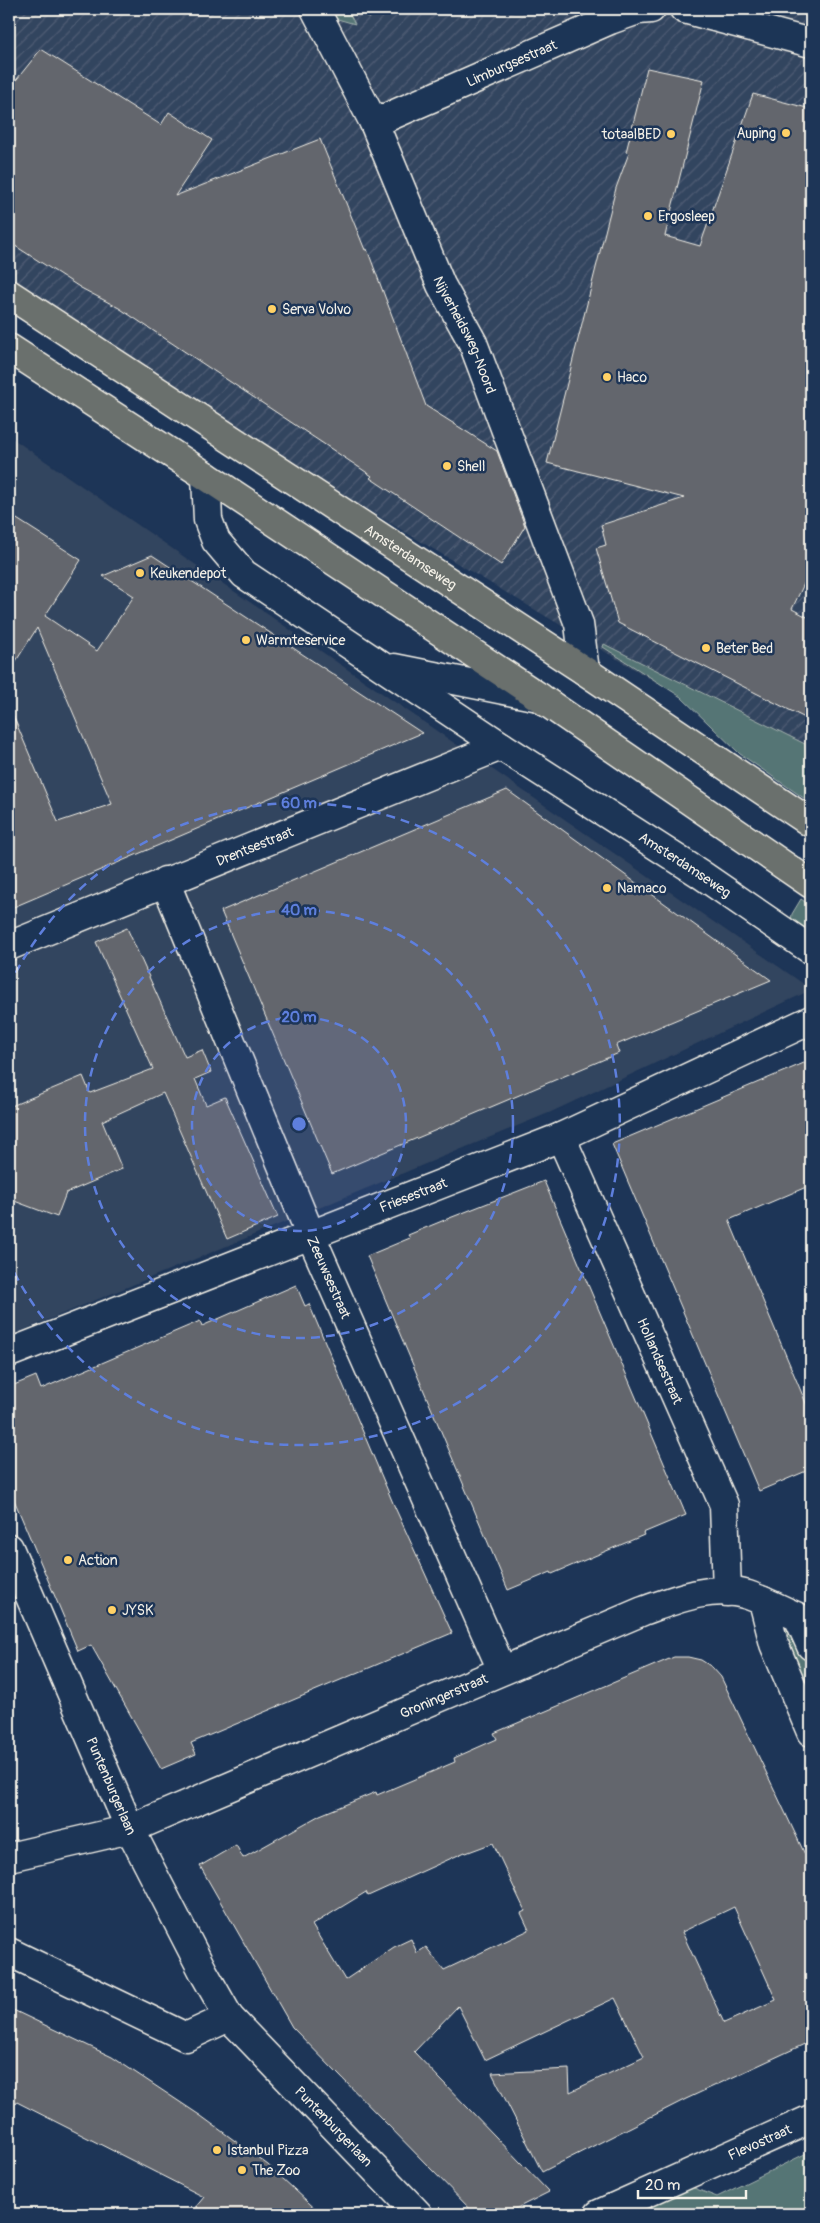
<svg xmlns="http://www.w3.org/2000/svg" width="820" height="2223" font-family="Pangolin,sans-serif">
  <defs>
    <pattern id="industrial-furrows" width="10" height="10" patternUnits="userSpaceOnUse" patternTransform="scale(1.25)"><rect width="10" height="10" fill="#32445e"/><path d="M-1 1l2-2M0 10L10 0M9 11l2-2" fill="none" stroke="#505f75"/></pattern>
  </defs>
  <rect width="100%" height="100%" fill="#1d3557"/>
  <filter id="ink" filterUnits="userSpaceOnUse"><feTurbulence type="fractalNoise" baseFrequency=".02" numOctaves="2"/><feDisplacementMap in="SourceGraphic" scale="10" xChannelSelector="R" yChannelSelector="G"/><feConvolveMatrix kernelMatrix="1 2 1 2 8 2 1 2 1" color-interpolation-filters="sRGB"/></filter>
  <g filter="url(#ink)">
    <path fill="#32445e" d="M9 436 811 989V990L551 1112 9 1336Z"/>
    <path fill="url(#industrial-furrows)" d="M9 9H811V775L9 295Z"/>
    <path fill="#547474" stroke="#a4b2ae" d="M337 9H347L355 24 334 18Z
      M363 9H388L368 18Z
      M604 644 811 747V803L740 754 681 697 603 647Z
      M801 899 811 906V938L791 920 792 914Z
      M783 1625H791L811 1668V1699L782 1631Z
      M811 2151V2214H654L638 2208 686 2185 717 2197Z"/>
    <path fill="#63666d" stroke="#f4f1e8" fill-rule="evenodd" d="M41 49 161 125 169 112 212 140 175 196 320 139 365 250 367 249 426 406 497 451 525 526 501 565 370 478 372 476 119 308 81 288 9 242V89Z
      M647 68 704 80 665 236 700 246 753 94 811 109V569L792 609 811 619V721L618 623 596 548 606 545 601 525 684 498 547 463 616 188 629 153 626 152Z
      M9 514 81 560 45 616 97 651 134 596 103 576 152 555 422 733 9 909V706L58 822 112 804 37 628 9 672Z
      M507 790 771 980 616 1045 619 1053 332 1174 221 911Z
      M127 928 185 1057 202 1050 211 1072 195 1079 206 1105 225 1097 278 1217 227 1239 163 1093 102 1121 122 1169 66 1193 57 1217 9 1199V1107L83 1076 90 1093 153 1069 96 942Z
      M811 1060V1185L729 1220 811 1415V1469L759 1491 612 1144Z
      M544 1181 686 1515 643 1533 644 1535 552 1574 551 1572 508 1590 367 1256 410 1238 408 1235 442 1221Z
      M296 1285 305 1306 309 1304 393 1503 452 1633 191 1743 196 1754 161 1769 91 1645 78 1651 9 1488V1387L36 1376 41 1389 200 1321 202 1326Z
      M674 1657H688L701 1660 712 1667 721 1677 811 1867V2041L686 2099 542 2172 492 2073 569 2069 570 2092 644 2057 615 1998 485 2060 458 2006 414 2052 549 2192 505 2214H475L292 2027 200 1866 236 1845 243 1858 320 1815 376 1792 377 1795 455 1762 454 1758 497 1739 494 1733ZM493 1843 525 1911 521 1913 529 1930 444 1970 426 1947 417 1953 411 1939 394 1947 345 1980 312 1925 366 1892 368 1896 465 1852 466 1853ZM734 1907 776 2000 724 2023 682 1932Z
      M9 2008 112 2057 201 2116 268 2165 321 2214H190L204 2197 9 2098Z"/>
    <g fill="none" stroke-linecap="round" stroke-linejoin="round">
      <g stroke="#f4f1e8" stroke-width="31">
        <g id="minor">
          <path id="s1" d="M315 9 374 123 441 285 473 343 579 624 585 671"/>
          <path d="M684 9 811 43"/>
          <path id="s2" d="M374 123 610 20 638 10 651 9"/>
          <path id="s3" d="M206 476 208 520 216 541 244 574 501 746 699 873 811 950"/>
          <path d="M394 668 539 697"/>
          <path id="s4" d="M165 881 311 1236 502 1670"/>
          <path id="s5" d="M9 946 501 746"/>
          <path id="s6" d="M561 1137 724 1505 727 1592"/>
          <path id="s7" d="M9 1353 561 1137 811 1020"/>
          <path id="s8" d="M9 1548 130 1829 204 1973 229 2017 418 2214"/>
          <path d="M763 1601 774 1644 811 1732"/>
          <path id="s9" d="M9 1857 130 1829 643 1611C677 1599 712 1584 748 1595 765 1601 782 1610 798 1617L811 1646"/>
          <path d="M9 1952 186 2037 229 2017"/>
          <path id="s10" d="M599 2214 811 2119"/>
        </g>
      </g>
      <g stroke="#f4f1e8" stroke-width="31">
        <g id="major">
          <path id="s11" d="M9 294 585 671 811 823"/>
          <path d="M9 348 206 476 539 697 811 884"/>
        </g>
      </g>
      <use href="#minor" stroke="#1d3557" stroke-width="28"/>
      <use href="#major" stroke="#6b706d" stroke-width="28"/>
    </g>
  </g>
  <circle cx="299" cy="1124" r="107" fill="#5e7fdd" fill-opacity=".12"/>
  <g fill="none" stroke="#5e7fdd" stroke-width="2.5" stroke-dasharray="9 6">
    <circle cx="299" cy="1124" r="107"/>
    <circle cx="299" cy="1124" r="214"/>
    <path d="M9 986A321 321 0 1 1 9 1262"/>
  </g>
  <g fill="#ffd166" stroke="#1d3557" stroke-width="2">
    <circle cx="786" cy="133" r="5"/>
    <circle cx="671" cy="134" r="5"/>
    <circle cx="648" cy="216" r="5"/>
    <circle cx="272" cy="309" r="5"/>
    <circle cx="607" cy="377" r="5"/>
    <circle cx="447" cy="466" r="5"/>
    <circle cx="140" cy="573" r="5"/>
    <circle cx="246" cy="640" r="5"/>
    <circle cx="706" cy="648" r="5"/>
    <circle cx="607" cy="888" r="5"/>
    <circle cx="68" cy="1560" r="5"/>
    <circle cx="112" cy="1610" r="5"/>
    <circle cx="217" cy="2150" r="5"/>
    <circle cx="242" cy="2170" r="5"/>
  </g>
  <g text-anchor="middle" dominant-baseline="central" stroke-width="5" stroke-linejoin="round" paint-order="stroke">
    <g font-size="14" fill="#f4f1e8" stroke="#1d3557">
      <text stroke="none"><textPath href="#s2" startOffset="150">Limburgsestraat</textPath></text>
      <text stroke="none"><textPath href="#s1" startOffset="359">Nijverheidsweg-Noord</textPath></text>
      <text stroke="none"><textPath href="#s11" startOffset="480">Amsterdamseweg</textPath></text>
      <text stroke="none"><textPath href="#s5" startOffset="265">Drentsestraat</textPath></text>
      <text stroke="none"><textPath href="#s3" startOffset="638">Amsterdamseweg</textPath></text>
      <text stroke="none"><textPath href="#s7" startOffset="434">Friesestraat</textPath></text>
      <text stroke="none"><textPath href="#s4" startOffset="429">Zeeuwsestraat</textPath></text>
      <text stroke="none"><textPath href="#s6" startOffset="245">Hollandsestraat</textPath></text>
      <text stroke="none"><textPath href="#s9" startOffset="465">Groningerstraat</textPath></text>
      <text stroke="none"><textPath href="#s8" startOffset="259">Puntenburgerlaan</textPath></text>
      <text stroke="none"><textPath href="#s8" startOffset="670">Puntenburgerlaan</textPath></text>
      <text stroke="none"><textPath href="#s10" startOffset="176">Flevostraat</textPath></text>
    </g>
    <g font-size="14" fill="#f4f1e8" stroke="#1d3557" text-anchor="start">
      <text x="776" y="133" text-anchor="end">Auping</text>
      <text x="661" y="134" text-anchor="end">totaalBED</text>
      <text x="658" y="216">Ergosleep</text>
      <text x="282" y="309">Serva Volvo</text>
      <text x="617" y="377">Haco</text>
      <text x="457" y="466">Shell</text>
      <text x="150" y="573">Keukendepot</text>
      <text x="256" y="640">Warmteservice</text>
      <text x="716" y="648">Beter Bed</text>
      <text x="617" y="888">Namaco</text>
      <text x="78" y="1560">Action</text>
      <text x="122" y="1610">JYSK</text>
      <text x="227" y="2150">Istanbul Pizza</text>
      <text x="252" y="2170">The Zoo</text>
    </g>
  </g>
  <circle cx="299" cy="1124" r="8" fill="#5e7fdd" stroke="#1d3557" stroke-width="2.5"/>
  <g font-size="15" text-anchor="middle" font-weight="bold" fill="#5e7fdd" stroke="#1d3557" stroke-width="5" stroke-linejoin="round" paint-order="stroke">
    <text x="299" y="808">60 m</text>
    <text x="299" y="915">40 m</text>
    <text x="299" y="1022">20 m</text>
  </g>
  <rect width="820" height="2223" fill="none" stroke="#1d3557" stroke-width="30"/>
  <rect x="15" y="15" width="790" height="2193" fill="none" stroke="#f4f1e8" stroke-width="2" filter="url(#ink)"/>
  <path d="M638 2190v8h108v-8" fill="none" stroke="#f4f1e8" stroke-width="2.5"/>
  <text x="645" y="2190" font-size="15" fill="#f4f1e8" stroke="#1d3557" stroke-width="4" paint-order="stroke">20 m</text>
</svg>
